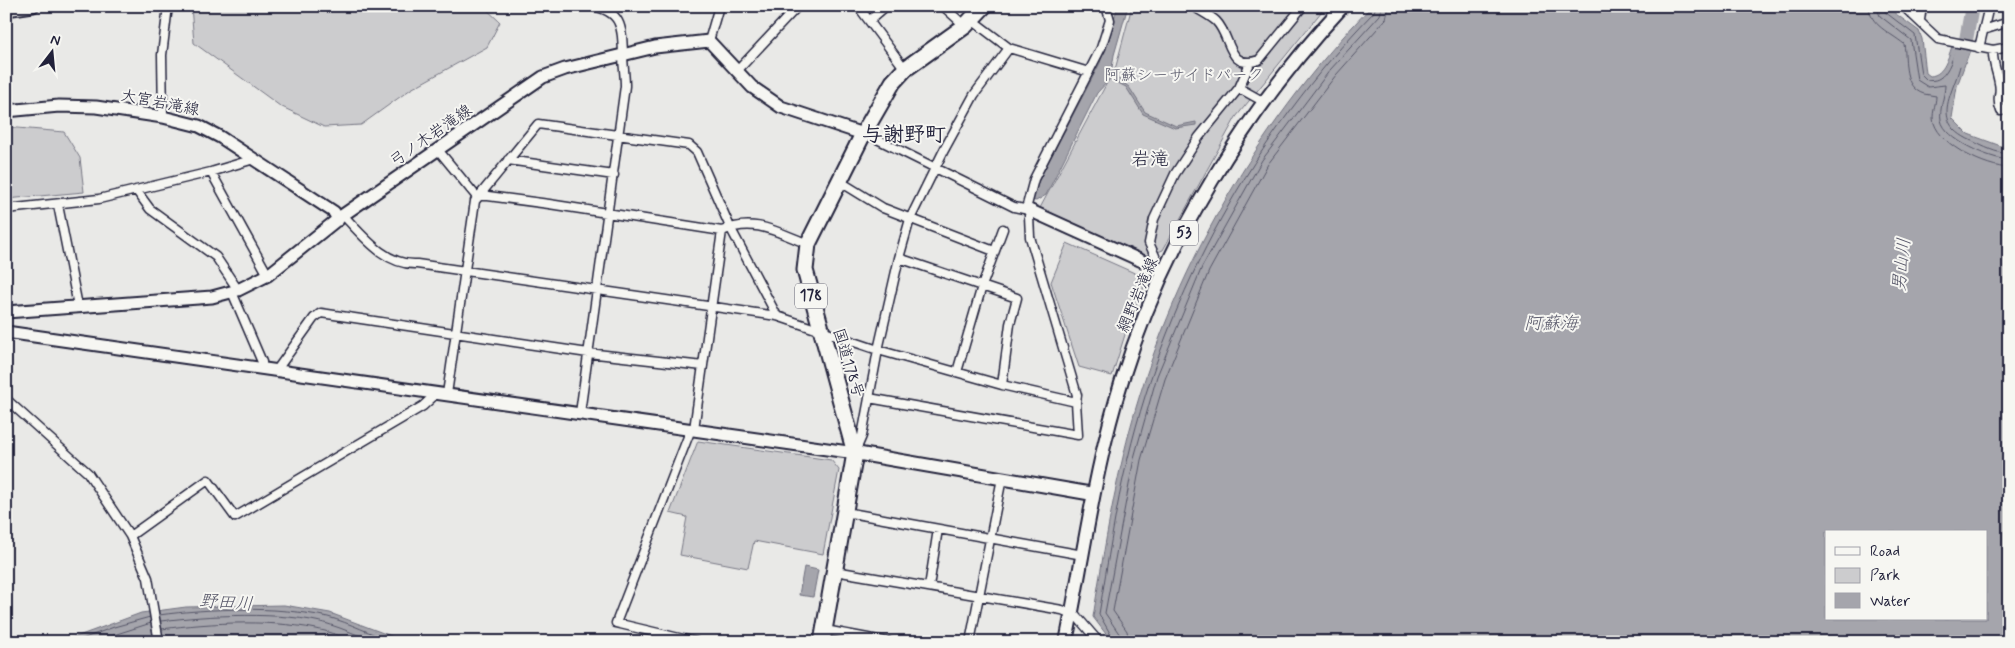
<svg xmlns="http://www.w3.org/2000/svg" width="2015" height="648" font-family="Mynerve,'Klee One',sans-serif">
  <rect width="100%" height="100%" fill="#e9e9e7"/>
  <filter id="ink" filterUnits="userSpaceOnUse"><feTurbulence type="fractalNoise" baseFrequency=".02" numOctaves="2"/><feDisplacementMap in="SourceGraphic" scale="10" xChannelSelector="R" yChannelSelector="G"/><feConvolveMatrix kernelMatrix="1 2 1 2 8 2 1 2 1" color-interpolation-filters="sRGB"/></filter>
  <g filter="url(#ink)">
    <path fill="#ccccce" stroke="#777784" d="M191 6H483L500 22 487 47 411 89 361 125 324 127 280 106 194 43Z
      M1132 6H1326L1236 117 1163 250 1147 256 1040 208 1116 66Z
      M6 127 64 132 80 158 84 192 6 199Z
      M1067 243 1139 275 1144 287 1128 325 1112 376 1079 367 1051 282Z
      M698 441 831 460 839 470 823 554 754 541 748 568 680 555 687 517 670 513Z"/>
    <path fill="#a5a5ac" stroke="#71717f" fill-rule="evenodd" d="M1118 6H1128L1114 55 1111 74 1129 87 1145 112 1176 126 1196 122V125L1175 128 1143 114 1126 87 1110 79 1097 93 1046 195 1036 201 1031 200 1038 182 1100 63Z
      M1372 6H1885L1919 31 1922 39 1926 73 1930 76C1945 75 1948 56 1953 44L1970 50 1957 86 1952 118 1968 134 2009 149V642H1112L1093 617C1102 563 1110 510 1123 457 1162 289 1252 129 1372 6ZM1826 532H1986V619H1826Z
      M804 567 818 570 813 597 799 595Z
      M284 605 330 613 407 642H62L141 613 186 607Z"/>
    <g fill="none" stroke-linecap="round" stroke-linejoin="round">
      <path stroke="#565668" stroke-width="1" d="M1869 6C1869 25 1891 33 1904 44 1907 61 1902 87 1924 94 1928 95 1932 95 1936 96 1936 105 1931 115 1934 123 1941 146 1986 167 2009 168
        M1876 6 1880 16 1911 40 1917 80 1928 87 1945 85C1945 96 1939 109 1941 120 1945 140 1990 159 2009 160
        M1882 6 1885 12 1915 35 1921 74 1927 80C1944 84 1950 65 1955 52L1962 53C1961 87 1923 119 1972 141 1984 147 1996 153 2009 154
        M159 615C210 608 278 606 328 617 350 623 371 634 393 642
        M161 621C206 615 285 611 328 624 344 629 360 636 375 642
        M162 629C210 622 278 619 325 631 334 633 344 638 354 642
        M74 642 114 627 150 617
        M92 642 151 623
        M1115 642 1099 614C1108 562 1115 509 1128 458 1168 291 1255 134 1374 12L1376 6
        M1122 642 1120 635 1105 613 1134 458 1157 376 1202 267 1262 160 1330 70 1380 15 1382 6
        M1129 642 1127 631 1113 611 1141 460 1165 379 1209 271 1268 164 1336 75 1386 19 1389 6"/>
      <path stroke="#a5a5ac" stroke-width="14" d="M1959 59 1966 40 1972 6"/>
      <g stroke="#22223b" stroke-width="11">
        <path id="street" d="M858 6 905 69
          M943 6 965 26
          M1193 6C1200 11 1209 15 1216 21 1232 37 1227 71 1259 60L1303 6
          M1903 6 1938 39 1993 50 2009 47
          M870 20 886 6
          M972 20 1009 48 1089 72
          M1920 20 1922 6
          M1983 30 2009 22
          M709 41 719 6
          M1979 48 1989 6
          M1993 50C1992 62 1997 71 1999 83 2002 95 1995 97 2001 111L2009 109
          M737 71 798 6
          M1239 88 1257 98
          M163 117 162 55 168 6
          M863 134 873 137 1014 207 1029 210
          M439 151 476 196
          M508 160 614 175
          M211 172 268 275
          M839 181 883 208 994 251
          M136 190 150 209 216 257 238 290
          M476 196H488L549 204 722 231
          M58 205 78 306
          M6 209 99 199 211 172 254 159
          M1026 209 1034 179 1101 48 1110 20 1106 6
          M1031 211 1029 216 1030 237 1077 395 1076 402
          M343 215C363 236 386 266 417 264L777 316 878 350 1002 385 1076 402 1078 435 869 398
          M1155 256 1149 243 1154 219 1175 174 1199 137 1239 88 1250 63
          M899 258 1017 298 1010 324 1002 385
          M232 292 262 362V369
          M276 371 314 318 321 313 588 353 703 366
          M957 372 982 286 1003 229
          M447 394 475 201 538 124 689 145 697 152 730 227 777 316
          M6 399 88 473 130 536 148 578 159 642
          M580 413 625 86C625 75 623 65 623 54 622 27 622 11 591 6
          M691 429 616 623 696 642
          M694 429 722 231C754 217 777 232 808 244
          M856 450 862 436 878 350 899 258 910 219 944 150 974 95 1009 48
          M845 512 1083 555
          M130 536 208 480 235 517 423 406 437 393
          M835 571 1062 610 1072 614
          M929 587 938 529
          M1072 611 1099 642
          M825 630 889 642
          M970 642 1002 478"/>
      </g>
      <g stroke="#22223b" stroke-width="15">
        <path id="secondary" d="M6 10 33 6
          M6 111 59 106 96 107 163 117 199 126 220 137 334 212 338 220
          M1029 210 1164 271
          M6 312 212 297 238 290 268 275 343 215 543 77 565 69 655 47 709 41 752 87 781 107 863 134
          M6 332 855 453"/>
      </g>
      <g stroke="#22223b" stroke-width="16">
        <path id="primary" d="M855 453 1093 494
          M1066 642C1084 554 1095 465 1122 380 1165 241 1245 112 1343 6"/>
      </g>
      <g stroke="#22223b" stroke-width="19">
        <path id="highway" d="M822 642 855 453 805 270 808 244 863 134 893 82 905 69 965 26 984 6"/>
      </g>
      <use href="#street" stroke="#f6f6f2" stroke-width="8"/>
      <use href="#secondary" stroke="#f6f6f2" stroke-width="11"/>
      <use href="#primary" stroke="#f6f6f2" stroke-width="12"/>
      <use href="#highway" stroke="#f6f6f2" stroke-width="15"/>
    </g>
  </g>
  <g text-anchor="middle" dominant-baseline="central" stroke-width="4" stroke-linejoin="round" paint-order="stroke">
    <g fill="#f6f6f2" stroke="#626272" stroke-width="1">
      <rect x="1170" y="220.5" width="28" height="25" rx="4"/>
      <rect x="795" y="283.5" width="32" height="25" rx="4"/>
    </g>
    <g font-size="15" font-weight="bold" fill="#22223b">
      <text x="1184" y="233">53</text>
      <text x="811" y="296">178</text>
    </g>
    <g font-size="16" fill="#555567" stroke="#f6f6f2">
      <text x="1184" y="75">阿蘇シーサイドパーク</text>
    </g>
    <g font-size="16" fill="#22223b" stroke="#f6f6f2">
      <text transform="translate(160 103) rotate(11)">大宮岩滝線</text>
      <text transform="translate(431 136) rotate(-35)">弓ノ木岩滝線</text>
      <text transform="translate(1138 295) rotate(-67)">網野岩滝線</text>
      <text transform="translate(848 363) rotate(73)">国道178号</text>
    </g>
    <g font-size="18" font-style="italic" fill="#565668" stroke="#f6f6f2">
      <text transform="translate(1902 265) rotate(-84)">男山川</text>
      <text x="1551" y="324">阿蘇海</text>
      <text transform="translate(226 603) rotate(4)">野田川</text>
    </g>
    <g font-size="19" fill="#22223b" stroke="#f6f6f2">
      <text x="1150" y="159">岩滝</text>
    </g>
    <g font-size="21" font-weight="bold" fill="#22223b" stroke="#f6f6f2">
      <text x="904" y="135">与謝野町</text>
    </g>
  </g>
  <rect width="2015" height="648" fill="none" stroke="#f6f6f2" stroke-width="25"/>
  <rect x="12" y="12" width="1990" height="623" fill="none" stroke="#22223b" stroke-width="2" filter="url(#ink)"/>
  <rect x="1825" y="530" width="162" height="90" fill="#f6f6f2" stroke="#a1a1a9"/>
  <rect x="1835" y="547" width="25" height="8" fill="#f6f6f2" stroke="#a1a1a9"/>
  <text x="1870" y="556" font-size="15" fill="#22223b">Road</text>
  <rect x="1835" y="568" width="25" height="15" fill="#ccccce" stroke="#a1a1a9"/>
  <text x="1870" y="580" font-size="15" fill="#22223b">Park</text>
  <rect x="1835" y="593" width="25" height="15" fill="#a5a5ac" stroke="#a1a1a9"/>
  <text x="1870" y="606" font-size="15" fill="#22223b">Water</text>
  <g transform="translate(52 52) rotate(16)" stroke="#f6f6f2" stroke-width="4" paint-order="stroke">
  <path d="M0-4L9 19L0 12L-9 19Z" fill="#22223b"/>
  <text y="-8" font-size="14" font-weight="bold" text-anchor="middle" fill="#22223b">N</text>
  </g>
</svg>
